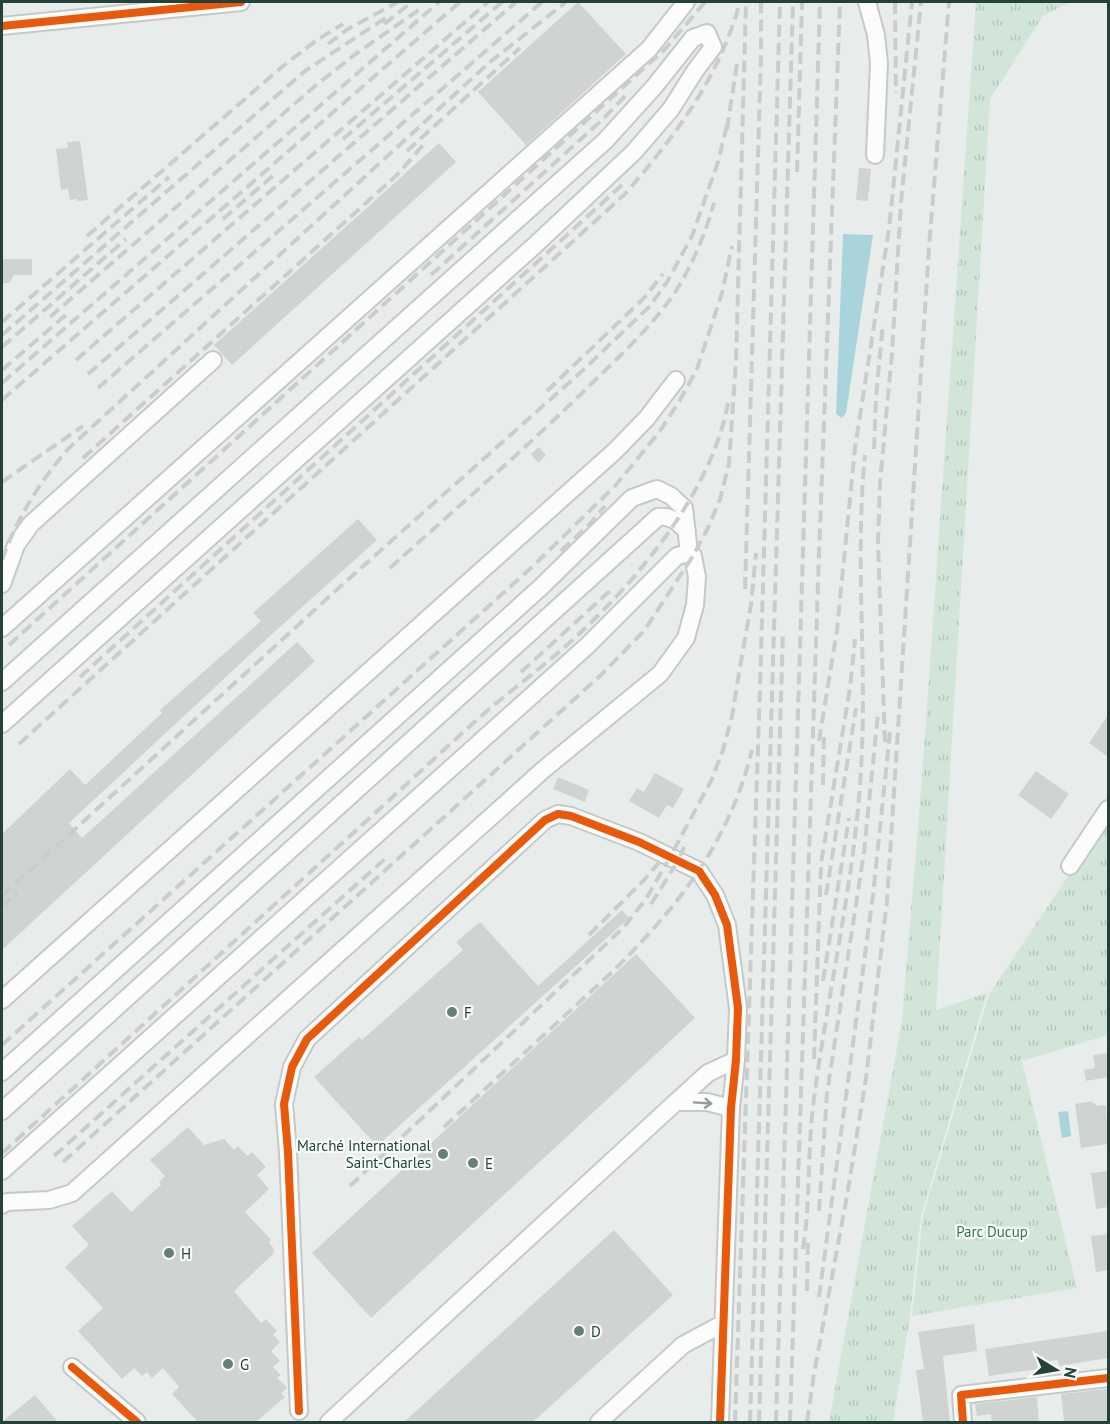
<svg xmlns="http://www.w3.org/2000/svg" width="1110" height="1424" font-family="'PT Sans',sans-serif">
  <defs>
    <pattern id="grass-tufts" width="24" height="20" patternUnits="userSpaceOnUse" patternTransform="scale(1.5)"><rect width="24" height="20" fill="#d1e6d8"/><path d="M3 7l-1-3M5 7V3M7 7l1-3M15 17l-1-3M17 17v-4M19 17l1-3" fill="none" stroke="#b3c6ba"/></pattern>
  </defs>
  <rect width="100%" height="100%" fill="#e8edeb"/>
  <path fill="url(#grass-tufts)" d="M976 2H1070L1043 16 990 99 936 1010 987 993 921 1216 910 1316 893 1422H829L902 1020 922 778Z
    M1108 817V1035L1022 1061 1077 1288 912 1316 923 1216 989 994Z"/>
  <path fill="#a9d4db" d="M843 234 873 235 846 413 842 418 836 414Z
    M1068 1111 1071 1136 1062 1138 1058 1112Z"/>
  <path fill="#cfd4d2" d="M578 2 626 54 526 145 478 92Z
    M80 141 88 200 77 201V199L70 200 68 189 61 190 56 149 68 148 67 142Z
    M439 143 456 162 232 365 214 345Z
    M859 168 871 169 868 201 856 200Z
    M2 259H32V275H14L9 283H2Z
    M539 447 546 455 538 463 531 454Z
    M358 519 377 540 271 635 69 823 82 838 297 642 315 661 2 950V834L70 769 85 785 162 713 160 710 261 621 253 613Z
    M1108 715V757L1089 743Z
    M1036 771 1069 794 1051 819 1018 795Z
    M655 773 684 789 673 808 667 805 659 818 629 801 637 788 644 792Z
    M558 777 589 790 585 802 553 789Z
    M622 910 629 918 377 1146 314 1077 359 1037 362 1040 463 950 456 942 480 922 538 986Z
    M636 954 695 1018 371 1318 312 1253Z
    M1108 1053V1077L1086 1081 1084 1070 1095 1068 1093 1055Z
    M1092 1101V1103H1095L1096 1106 1106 1105 1108 1144 1081 1148 1075 1104Z
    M188 1127 204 1145 224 1139 234 1150 238 1146 247 1156 252 1152 266 1167 257 1175 269 1189 245 1212 271 1240 269 1242 274 1249 273 1254 234 1291 261 1323 266 1319 277 1331 273 1335 280 1342 271 1351 280 1361 273 1367 281 1375 277 1378 287 1387 281 1394 285 1397 256 1422H198L172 1394 179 1387 163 1368 152 1378 147 1372 142 1376 134 1368 122 1379 78 1331 103 1308 65 1267 89 1245 72 1226 112 1191 131 1212 161 1185 159 1182 165 1176 150 1160Z
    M1108 1171V1207L1096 1209 1091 1173Z
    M614 1230 673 1295 533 1422H404Z
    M1108 1234V1270L1096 1272 1091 1236Z
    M974 1324 977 1351 943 1356 950 1422H923L916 1370 924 1369 918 1332Z
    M1108 1331V1358L1059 1366 1058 1360 1037 1363 1038 1369 989 1376 985 1349Z
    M1108 1389V1422H1064L1061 1394Z
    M35 1395 58 1422H2Z
    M1037 1397 1039 1422H992L991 1414 977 1416 975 1404Z"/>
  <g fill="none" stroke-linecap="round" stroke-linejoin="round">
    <g stroke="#c5cac8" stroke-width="20">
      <path id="minor" d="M867 2 876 35 879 63 875 155
        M2 26 241 2
        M2 584 16 545 31 524 213 360
        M2 628 649 49 686 2
        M2 682 605 141 654 87 693 38 707 33 713 47 695 71 671 109 634 152 534 246 2 724
        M1070 866 1108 809
        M2 1000 616 450 647 418 676 380
        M2 1072 541 587 632 498 657 489 671 496 684 508 689 553
        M731 1108 707 1102H676L708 1073 736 1060
        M2 1111 658 517C671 515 678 522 687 531
        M2 1171 587 646 677 556 689 553 693 556 697 577 695 605 686 638 660 674 543 770 72 1193 49 1200 7 1202 2 1205
        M72 1367 137 1422
        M299 1411 288 1152 284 1104 292 1067 307 1039 545 820 558 814 571 816 639 842 699 871 715 895 727 925 738 1008 736 1060 731 1108 720 1422
        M329 1422 676 1102
        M599 1422 683 1345 722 1324
        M963 1422 961 1395 1108 1378"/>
    </g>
    <use href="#minor" stroke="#fcfcfc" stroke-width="16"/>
    <path stroke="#c9cdcc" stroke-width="4" stroke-dasharray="12 6" stroke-linecap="butt" d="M895 2 896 93
      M384 24 412 2
      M328 44 348 29 398 2
      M727 129 737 64
      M343 139 502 2
      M407 151 520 48
      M797 172 802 2
      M223 219 275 174
      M87 236 283 66 317 40 343 24
      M431 275 602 120 629 92
      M50 317 315 86 357 53 423 7
      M2 322 169 177
      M2 335 305 71 390 15
      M2 347 126 239
      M76 360 488 2
      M2 370 67 314
      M88 374 516 2
      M2 383 439 2
      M98 388 542 2
      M547 391 644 298 663 274
      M2 400 460 2
      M874 449 876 397 883 323
      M83 458 398 174 423 145
      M2 482 83 426
      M561 551 589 525 605 506
      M2 560C17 518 39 483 68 449L490 62 566 2
      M390 568C457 507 527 448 591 384 620 356 650 328 674 294 692 266 705 235 714 203
      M745 589 761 55V2
      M9 645 665 49 705 2
      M521 672 612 589
      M80 677 622 185
      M819 741 837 630 855 448 889 229 912 2
      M885 742 878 543 880 483 892 353 901 202 921 2
      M19 744 625 194C676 135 719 78 740 2
      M823 785 824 731
      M826 895 856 708
      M2 896 343 584 580 373 650 306 667 282 692 236 718 162 728 121
      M651 904 678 861 685 845
      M2 907 18 892
      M589 935 644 880 662 859
      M823 981 849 818
      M2 1045 531 568 616 485 660 431 680 400 697 369 722 293 732 246
      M814 1059 821 863 850 688 855 639
      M444 1127 611 973C678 907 729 843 752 750
      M2 1153C122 1044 242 934 362 825 404 787 445 748 488 710 519 684 552 660 581 632 643 574 713 487 728 403
      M54 1156 387 857
      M63 1162 601 675 644 631 693 556 709 526 720 499 729 464 736 360 746 2
      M350 1186 623 928 646 899 670 857 711 781 723 750 732 716 740 667 751 605 756 553
      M819 1211 827 1093 864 852 878 714
      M803 1249C811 1199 807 1149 814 1099 829 983 858 867 862 749 866 651 855 552 865 455
      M807 1291 808 1238
      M819 1297 873 895 890 732
      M735 1422 760 688 780 2
      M750 1422 793 2
      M759 1422 783 631
      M776 1422 820 2
      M790 1422 819 554 840 2
      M807 1422 814 1374 847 1196 866 1078 887 901 929 247 949 2"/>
    <g stroke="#f7fbf9" stroke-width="11">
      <path id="cycleway" d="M2 26 241 2
        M72 1367 137 1422
        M299 1411 288 1152 284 1104 292 1067 307 1039 545 820 558 814 571 816 639 842 699 871 715 895 727 925 738 1008 736 1060 731 1108 720 1422
        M963 1422 961 1395 1108 1378"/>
    </g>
    <use href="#cycleway" stroke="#e8590c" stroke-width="8"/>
  </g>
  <defs><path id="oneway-shaft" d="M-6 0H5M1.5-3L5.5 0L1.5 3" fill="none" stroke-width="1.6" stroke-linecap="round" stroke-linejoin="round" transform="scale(1.5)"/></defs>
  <use stroke="#909f9b" href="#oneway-shaft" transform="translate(703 1103) rotate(4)"/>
  <g fill="#697e78" stroke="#f7fbf9" stroke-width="2">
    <circle cx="452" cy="1012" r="6"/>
    <circle cx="443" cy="1154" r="6"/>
    <circle cx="473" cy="1163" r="6"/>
    <circle cx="169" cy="1253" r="6"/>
    <circle cx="579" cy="1331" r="6"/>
    <circle cx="228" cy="1364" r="6"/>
  </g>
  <g text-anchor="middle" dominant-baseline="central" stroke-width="4.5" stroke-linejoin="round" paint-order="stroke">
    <g font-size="15" fill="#24423a" stroke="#f7fbf9" text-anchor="start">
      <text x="464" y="1012">F</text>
      <text x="431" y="1145" text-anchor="end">Marché International<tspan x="431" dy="17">Saint-Charles</tspan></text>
      <text x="485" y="1163">E</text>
      <text x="181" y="1253">H</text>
      <text x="591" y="1331">D</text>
      <text x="240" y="1364">G</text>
    </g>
    <g font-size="15" fill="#2d7a4b" stroke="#f7fbf9">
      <text x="992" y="1231">Parc Ducup</text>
    </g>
  </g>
  <rect width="1110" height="1424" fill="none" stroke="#24423a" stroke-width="6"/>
  <g transform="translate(1056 1370) rotate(101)" stroke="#f7fbf9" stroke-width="4.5" paint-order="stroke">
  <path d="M0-4.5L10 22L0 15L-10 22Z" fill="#24423a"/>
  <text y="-9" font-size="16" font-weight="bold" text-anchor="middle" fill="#24423a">N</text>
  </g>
</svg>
